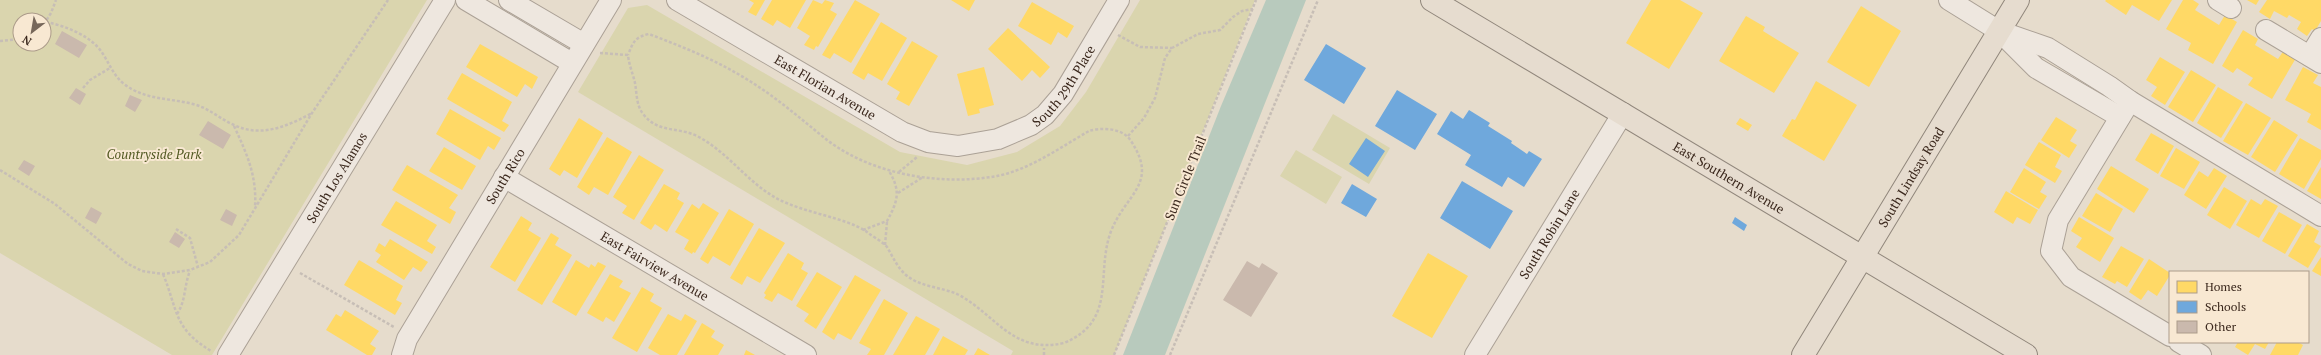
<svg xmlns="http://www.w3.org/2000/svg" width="2321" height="355" font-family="'PT Serif',serif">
  <rect width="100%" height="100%" fill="#e6dccc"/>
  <path fill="#dad5ae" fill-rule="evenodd" d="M0 0H427L212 355H172L0 253ZM20 20H44V44H20Z
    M1140 0H1255L1114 355H1011L1013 351 578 92 628 8 647 5 900 152 967 165 1017 152 1060 126 1086 92Z
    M1333 114 1390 148 1369 184 1312 150Z
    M1296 150 1342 177 1326 204 1280 176Z"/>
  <path fill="#b8cabd" d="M1266 0H1306L1165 355H1123L1221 106Z"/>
  <path fill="#ffd966" d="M749 0H765L756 16 748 12 754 3Z
    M772 0H806L790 28 777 20 773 26 761 19Z
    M813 0 822 4 825 0 834 3 830 10 837 14 818 47 816 46 814 50 804 45 810 36 797 28Z
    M855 0 880 14 851 63 834 53 830 59 822 55Z
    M951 0H975L969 11Z
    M1651 0H1680L1703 13 1669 69 1626 43Z
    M2106 0H2172L2159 21 2132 5 2126 15 2105 1Z
    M2183 0H2193L2199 4 2195 10 2219 25 2225 15 2237 22 2213 64 2188 50 2191 43 2166 29Z
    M2247 0H2259L2256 5Z
    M2267 0H2321V21L2315 31 2312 29 2307 36 2297 29 2301 22 2289 15 2287 18 2274 11 2270 19 2259 12Z
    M1032 2 1074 26 1067 38 1058 32 1051 45 1018 26Z
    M1861 6 1901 31 1869 87 1827 62Z
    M1746 16 1765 27 1763 31 1799 53 1774 93 1719 61Z
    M881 22 907 38 882 81 868 73 864 80 852 73Z
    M1008 28 1050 67 1040 78 1032 70 1022 81 988 49Z
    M2243 30 2258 39 2255 45 2278 59 2284 50 2296 58 2272 99 2248 85 2253 78 2237 68 2233 73 2222 66Z
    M912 41 938 56 909 106 896 99 900 92 887 84Z
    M480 44 538 77 532 89 525 84 517 97 466 67Z
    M2160 57 2185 72 2165 105 2151 96 2157 87 2146 80Z
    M984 67 994 105 979 109 980 113 968 116 957 74Z
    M2303 67 2318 75 2313 83 2321 87V130L2307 122 2311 114 2285 100Z
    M2191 70 2216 85 2193 122 2168 107Z
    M462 73 512 102 502 121 509 125 504 132 447 99Z
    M1816 81 1857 105 1824 161 1782 136 1792 119 1795 120Z
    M2218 87 2243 102 2221 138 2197 123Z
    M2246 103 2271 118 2248 155 2223 141Z
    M450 109 501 138 494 150 488 146 480 160 436 134Z
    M2056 117 2077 130 2070 141 2077 145 2069 158 2041 140Z
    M579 118 603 133 577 178 564 170 560 176 549 169Z
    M1740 118 1752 125 1748 131 1736 124Z
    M2274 120 2298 135 2275 172 2251 157Z
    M2151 133 2174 146 2158 174 2135 160Z
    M607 137 632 152 608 195 594 187 589 195 577 187Z
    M2300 138 2321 150V159L2304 189 2279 174Z
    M2039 142 2061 155 2055 167 2062 171 2055 183 2025 165Z
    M444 147 476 166 462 190 429 171Z
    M2176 148 2200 162 2184 189 2160 176Z
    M639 155 664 170 634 220 622 213 627 206 613 197Z
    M407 165 458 195 449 208 456 212 450 224 392 190Z
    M2111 166 2149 189 2134 213 2097 189Z
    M2321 167V199L2307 191Z
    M2024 168 2046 182 2040 192 2047 196 2039 209 2010 192Z
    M2214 168 2227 176 2206 209 2184 195 2199 171 2208 177Z
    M664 184 680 193 677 199 684 203 667 232 655 224 651 230 640 223Z
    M2224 187 2247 201 2230 229 2207 215Z
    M2006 191 2038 210 2030 224 2017 217 2013 224 1994 212Z
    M2096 193 2123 209 2110 232 2082 216Z
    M2251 199 2261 205 2265 199 2278 206 2259 238 2236 225Z
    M396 201 437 225 427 241 436 247 432 254 381 225Z
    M703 203 719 213 695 253 693 252 692 254 684 249 689 240 675 232 692 204 699 209Z
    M729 209 754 224 730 266 713 256 708 264 700 259Z
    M2279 212 2302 225 2285 254 2262 241Z
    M521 216 532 223 528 230 541 238 515 282 490 267Z
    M2079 217 2114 238 2100 262 2076 247 2082 238 2071 231Z
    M2307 224 2319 231 2314 242 2321 246 2308 268 2288 256Z
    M759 228 785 243 760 283 747 276 742 285 730 278Z
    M551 233 559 238 555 245 572 255 542 305 517 290Z
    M390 239 428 262 421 272 413 267 404 280 376 262 381 255 375 251 379 243 385 247Z
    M2121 246 2144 259 2127 287 2117 281 2115 284 2102 277Z
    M788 253 804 263 801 269 808 273 792 301 778 293 772 302 764 298 766 295 764 293Z
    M1428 253 1468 276 1432 338 1392 316Z
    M2321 257V276L2312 271Z
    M2149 259 2170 273V275L2157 296 2148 290 2141 300 2129 292Z
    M359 260 403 286 396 300 402 303 395 315 344 285Z
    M576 260 589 268 591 264 595 267 598 262 606 266 576 316 552 302Z
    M817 272 842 287 816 329 804 321 809 314 796 306Z
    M610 274 623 281 619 287 631 293 614 322 606 317 603 322 587 313Z
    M855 275 881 290 851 340 838 333 834 340 822 332Z
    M642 287 654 294 650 301 662 308 637 352 612 338Z
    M884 299 908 313 884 355H867L871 349 859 343Z
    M345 310 379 331 370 344 376 348 372 355H367L326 330 336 314 341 317Z
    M668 314 681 321 685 314 697 321 677 355H660L648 348Z
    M916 316 940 329 925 355H893Z
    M702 323 715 331 711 337 724 345 718 355H684Z
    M943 336 968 350 965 355H933Z
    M2238 342H2269L2265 349 2255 344 2248 355 2235 347Z
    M2277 342H2297L2303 345 2298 355H2270Z
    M978 348 990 355H974Z
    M746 350 755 355H744Z"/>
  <path fill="#6fa8dc" d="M1326 44 1366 68 1344 104 1304 80Z
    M1397 90 1437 114 1415 150 1375 126Z
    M1469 110 1490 123 1488 126 1512 141 1511 143 1527 154 1529 151 1542 159 1524 187 1508 177 1502 187 1465 165 1471 155 1437 134 1451 111 1463 119Z
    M1366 138 1385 151 1368 177 1349 164Z
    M1462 181 1513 211 1490 249 1440 218Z
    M1352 184 1377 199 1366 217 1341 203Z
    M1735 217 1747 225 1744 231 1732 223Z"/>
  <path fill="#cab9ad" d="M62 31 87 45 79 58 55 44Z
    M76 88 86 94 80 105 69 98Z
    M130 95 142 100 135 112 125 106Z
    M208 121 231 135 223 149 199 135Z
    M24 160 35 166 29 176 18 169Z
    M91 207 102 213 96 224 85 218Z
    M226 209 237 215 232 226 220 220Z
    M175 232 185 239 179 248 169 242Z
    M1247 261 1259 268 1262 263 1278 273 1251 317 1223 300Z"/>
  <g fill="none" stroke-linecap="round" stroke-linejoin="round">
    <g stroke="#aba196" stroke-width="22">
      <g id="minor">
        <path d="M466 0 572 63"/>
        <path d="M509 0 584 44"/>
        <path id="s1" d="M677 0 902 132 928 142 958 146 998 139 1031 125 1045 115 1063 94 1119 0"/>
        <path d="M1949 0 1999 31 2036 68 2120 117"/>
        <path d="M2218 0 2231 8"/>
        <path d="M2266 30 2321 63"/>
        <path d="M1999 31 2048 48 2109 86 2130 101 2321 216"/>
        <path d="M2310 56 2321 38"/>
        <path d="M2130 101 2058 220 2051 251 2071 277 2170 336"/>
        <path id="s2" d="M504 177 806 355"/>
        <path d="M2179 342 2201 355"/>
        <path id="s3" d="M228 355 445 0"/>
        <path id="s4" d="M402 355 407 339 611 0"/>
        <path id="s5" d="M1475 355 1623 113"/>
      </g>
    </g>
    <g stroke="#91877c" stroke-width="24">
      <g id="major">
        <path id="s6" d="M1432 0 2026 355"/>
        <path id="s7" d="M1803 355 2018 0"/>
      </g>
    </g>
    <path stroke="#c7beb6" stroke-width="2.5" stroke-dasharray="3 2" stroke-linecap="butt" d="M46 22C66 26 92 36 103 54 110 65 114 76 124 84 145 100 169 98 193 104 209 108 220 119 234 125 261 138 288 126 312 113
      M44 24 51 13 56 0
      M1118 35 1140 47 1172 48
      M0 41 20 39
      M600 53 628 55C629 65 633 74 635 83 637 94 636 106 644 115 658 133 679 127 697 136 728 152 746 181 776 198 803 213 845 217 867 232 873 237 882 241 887 247 893 257 897 267 906 275 920 287 941 287 957 294 995 313 1012 355 1064 343 1117 321 1096 276 1110 234 1124 194 1160 185 1131 141 1123 128 1102 127 1089 131 1061 147 1029 170 997 176 941 186 873 175 827 140 801 119 776 97 748 80 716 60 683 47 649 34 635 37 633 42 628 55
      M83 88 90 80 110 68
      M234 126C247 154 257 176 255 207
      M1128 136 1144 118 1155 98 1165 58 1172 48 1198 34 1220 30 1233 17 1242 11 1253 9
      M0 170 55 204 128 264 142 271 163 274 190 270 210 262 239 235 312 113 388 0
      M899 172 917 157
      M898 193 923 177
      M176 229 190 238 198 267
      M863 230 887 221C898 201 901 191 889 171
      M885 245 887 222
      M300 273 394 327
      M163 274C178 310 173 328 211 351
      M177 314C186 301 184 285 190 271
      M1044 355V348
      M1114 355 1256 0
      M1170 355 1318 0"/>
    <use href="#minor" stroke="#eee7df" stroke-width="20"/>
    <use href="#major" stroke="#e6dccf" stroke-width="22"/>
  </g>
  <g text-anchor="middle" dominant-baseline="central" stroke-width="4" stroke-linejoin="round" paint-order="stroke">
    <g font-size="13" fill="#3b281d" stroke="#f8e8d2">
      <text stroke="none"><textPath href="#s1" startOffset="447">South 29th Place</textPath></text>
      <text stroke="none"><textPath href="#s1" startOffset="172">East Florian Avenue</textPath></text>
      <text stroke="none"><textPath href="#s4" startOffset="207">South Rico</textPath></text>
      <text stroke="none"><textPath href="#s6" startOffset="346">East Southern Avenue</textPath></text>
      <text stroke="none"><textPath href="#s7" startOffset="208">South Lindsay Road</textPath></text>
      <text stroke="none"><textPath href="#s3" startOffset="208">South Los Alamos</textPath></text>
      <text transform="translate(1185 178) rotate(-68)">Sun Circle Trail</text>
      <text stroke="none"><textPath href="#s5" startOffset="142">South Robin Lane</textPath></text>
      <text stroke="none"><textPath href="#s2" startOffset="175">East Fairview Avenue</textPath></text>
    </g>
    <g font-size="13" font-style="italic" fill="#525922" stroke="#f8e8d2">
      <text x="154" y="154">Countryside Park</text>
    </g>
  </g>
  <rect x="2169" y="271" width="140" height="72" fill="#f8e8d2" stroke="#ac9b8a"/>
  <rect x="2177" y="281" width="20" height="12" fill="#ffd966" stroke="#ac9b8a"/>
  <text x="2205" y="291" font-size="12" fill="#3b281d">Homes</text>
  <rect x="2177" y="301" width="20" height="12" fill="#6fa8dc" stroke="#ac9b8a"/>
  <text x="2205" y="311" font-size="12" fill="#3b281d">Schools</text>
  <rect x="2177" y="321" width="20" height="12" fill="#cab9ad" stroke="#ac9b8a"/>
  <text x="2205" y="331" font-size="12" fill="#3b281d">Other</text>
  <g transform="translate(32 32) rotate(211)"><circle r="19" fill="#f8e8d2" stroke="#ac9b8a"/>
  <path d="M0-3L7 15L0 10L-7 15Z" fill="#77675a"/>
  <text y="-6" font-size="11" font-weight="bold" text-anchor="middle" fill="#3b281d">N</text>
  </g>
</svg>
